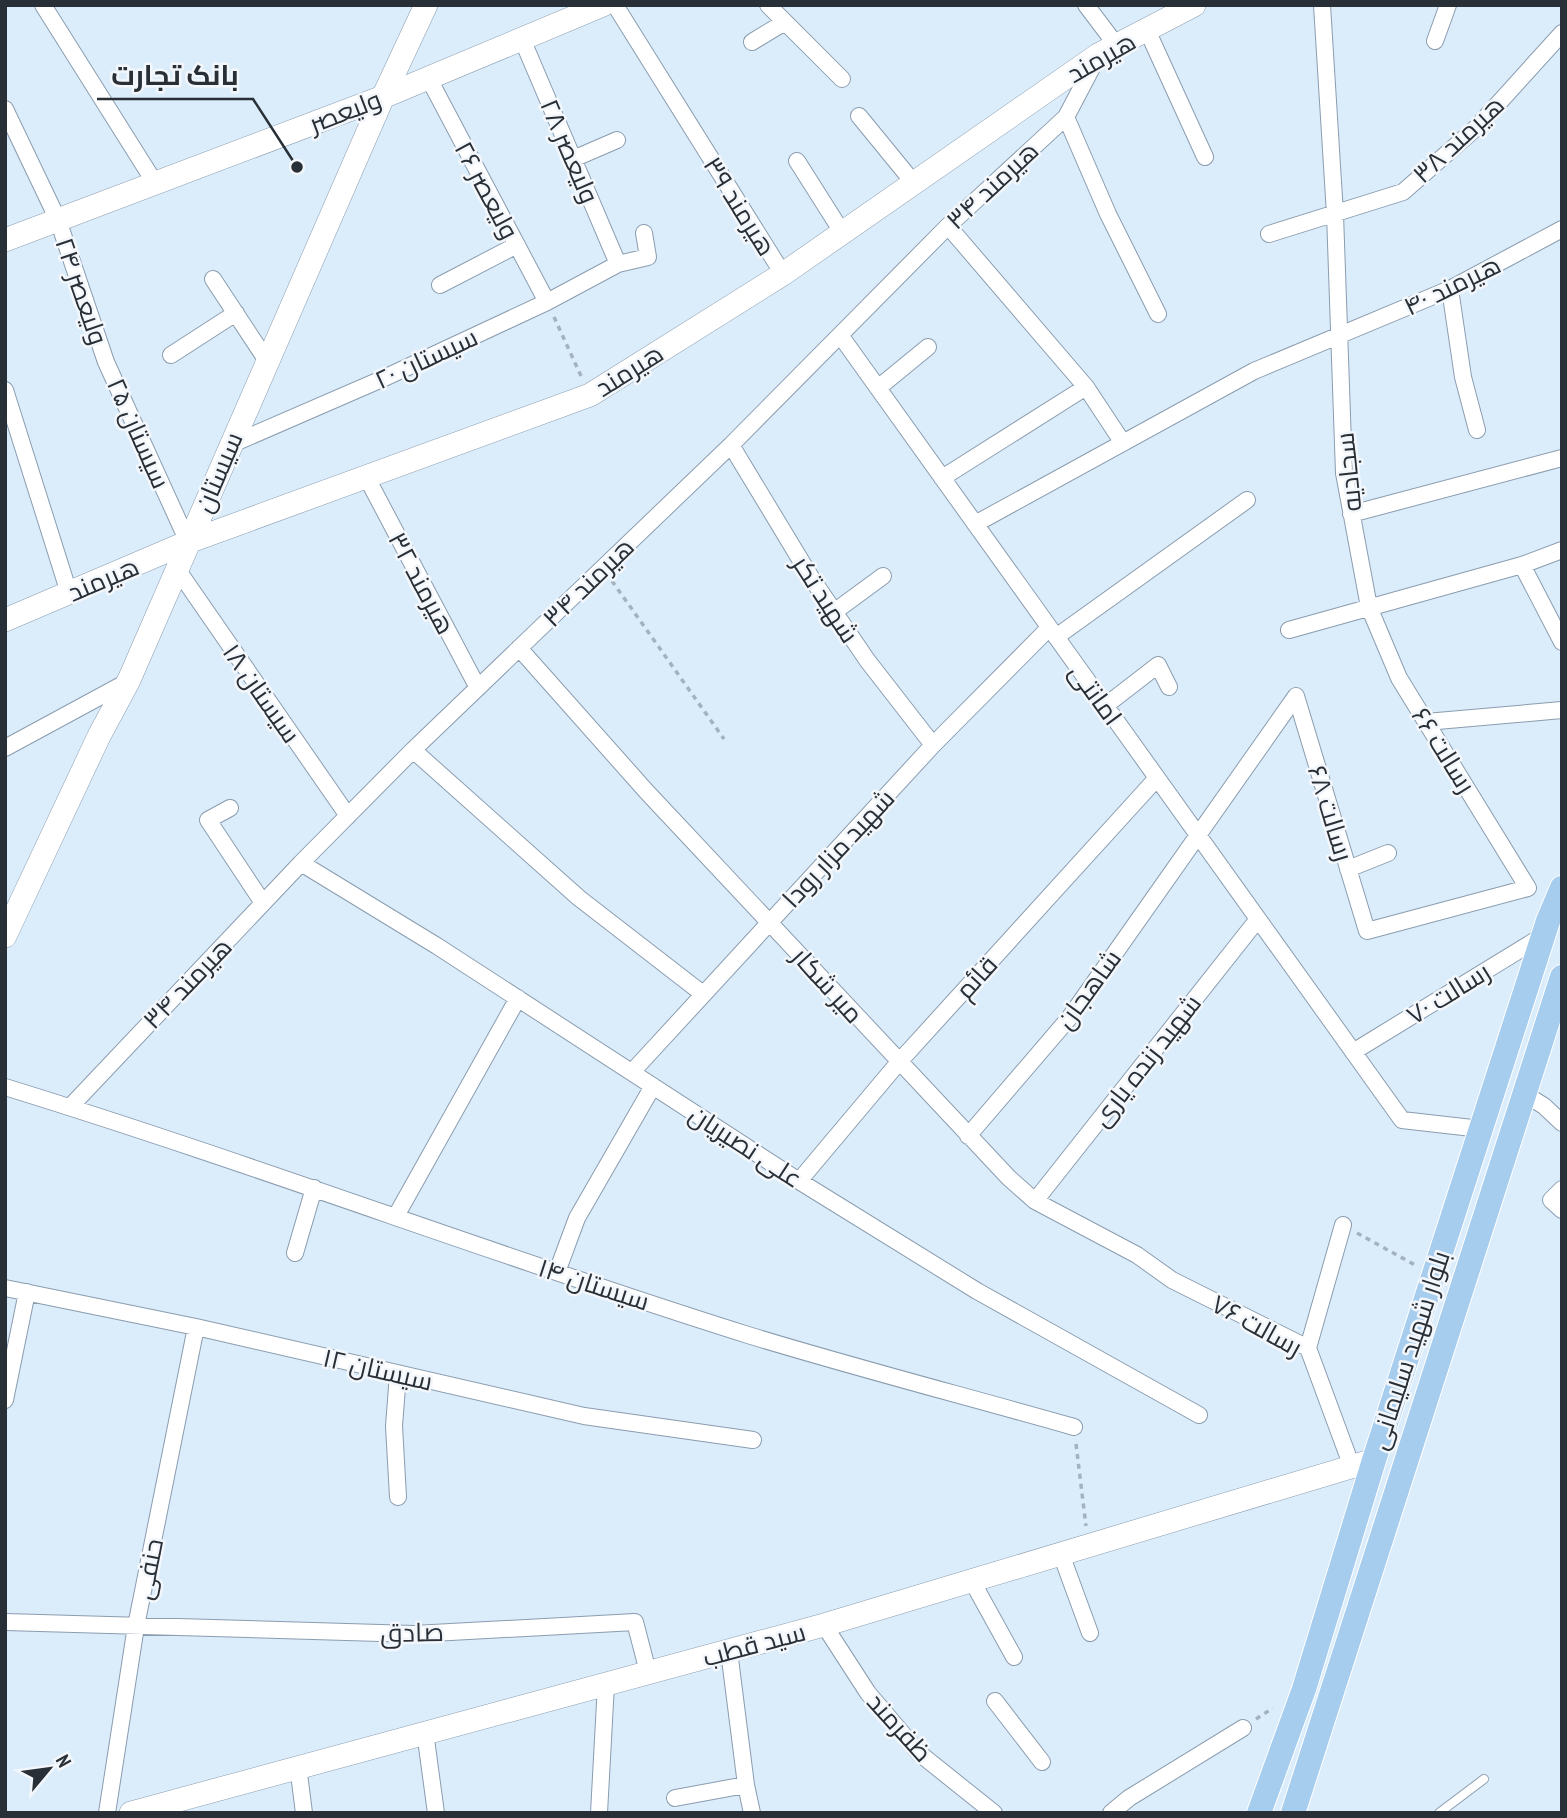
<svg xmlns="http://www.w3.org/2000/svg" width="1567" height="1818" font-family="'PT Sans Narrow',Cairo,sans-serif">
  <rect width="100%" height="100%" fill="#dbecfb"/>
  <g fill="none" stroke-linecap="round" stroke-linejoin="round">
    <g stroke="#8a9daf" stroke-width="10">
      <path id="lane" d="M1439 1813 1484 1779"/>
    </g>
    <g stroke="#8a9daf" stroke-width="18">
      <path id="street" d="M43 5 155 183
        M615 5 783 274
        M768 5 842 79
        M1086 5 1117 46
        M1147 30 1205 157
        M522 39 618 264
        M1435 41 1448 5
        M752 42 785 22
        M428 77 547 302
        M5 109 58 220 106 362 188 542
        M859 116 913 182
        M1066 117 1108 214 1158 314
        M573 159 617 140
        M797 161 842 232
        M948 226 1086 387 1123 443
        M1269 234 1403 192 1477 127 1562 33
        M213 279 267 361
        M440 285 517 245
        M1450 289 1463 377 1477 430
        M840 335 1402 1120 1481 1129
        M171 355 236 313
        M878 388 928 347
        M5 390 69 593
        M230 445 382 379 547 302 618 264 648 257 644 233
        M731 445 812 579 867 660 933 745
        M367 478 478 688
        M942 478 1086 387
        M1351 514 1562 458
        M975 524 1254 371 1450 289 1562 229
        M1522 565 1562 642
        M177 569 348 816
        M834 612 883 576
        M1289 630 1522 565 1562 550
        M1056 637 1247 500
        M519 648 646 791 1009 1178 1035 1201 1137 1255 1172 1280 1308 1348 1352 1467
        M1105 706 1158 665 1169 687
        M1426 722 1562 710
        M5 748 127 682
        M413 750 579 898 703 994
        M230 808 208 820 263 903
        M301 863 437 946 799 1181 977 1291 1199 1415
        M1348 869 1388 853
        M1353 1052 1544 935
        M632 1072 933 745 1049 628
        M5 1087C255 1164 499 1257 748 1335 856 1368 965 1396 1074 1427
        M1523 1093 1544 1106 1562 1123
        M70 1107 301 863 413 750 731 445 948 226 1066 117 1097 58
        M968 1136 1070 1017 1296 696 1367 931 1528 888 1399 678 1369 607 1344 473 1335 214 1322 5
        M799 1181 899 1062 1157 778
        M1562 1189 1551 1200 1562 1210
        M1035 1201 1258 919
        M396 1216 518 998
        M295 1253 314 1188
        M557 1272 577 1218 653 1086
        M5 1288 196 1327 584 1416 753 1440
        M1308 1348 1343 1225
        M5 1400 27 1292
        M398 1497 394 1426 398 1374
        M1061 1554 1090 1633
        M972 1581 1014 1657
        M5 1622 414 1634 635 1622 648 1672
        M824 1625 868 1693 919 1753 994 1813
        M729 1651 746 1785 752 1813
        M995 1701 1042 1762
        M425 1732 436 1813
        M298 1766 304 1813
        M675 1798 746 1785
        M107 1813 136 1626 196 1327
        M599 1813 606 1684
        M1111 1813 1129 1798 1243 1728"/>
    </g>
    <g stroke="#8a9daf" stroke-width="24">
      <path id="secondary" d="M5 240 383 97 603 5
        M5 620 188 542 590 395 783 274 1098 55 1194 5
        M5 936 99 736 129 680 383 97 426 5
        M131 1813 824 1625 1374 1460"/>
    </g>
    <g stroke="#fff" stroke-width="26">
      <path id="primary" d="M1259 1813 1304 1689 1374 1460 1548 921 1562 888
        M1293 1813 1562 977"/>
    </g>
    <path stroke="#a4b2be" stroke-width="3.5" stroke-dasharray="5 5" stroke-linecap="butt" d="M554 317 581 376
      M612 581 724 739
      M1357 1233 1415 1265
      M1076 1444 1086 1526
      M1256 1719 1273 1708"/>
    <use href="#lane" stroke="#fff" stroke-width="8"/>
    <use href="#street" stroke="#fff" stroke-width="16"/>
    <use href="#secondary" stroke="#fff" stroke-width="23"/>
    <use href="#primary" stroke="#a6ccee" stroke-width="24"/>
  </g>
  <g text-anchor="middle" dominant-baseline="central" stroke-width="5" stroke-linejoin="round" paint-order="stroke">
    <g font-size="26" fill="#282f36" stroke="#f3f7fb">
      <text transform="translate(1101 57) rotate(-30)">هیرمند</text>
      <text transform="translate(345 111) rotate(-21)">ولیعصر</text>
      <text transform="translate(1458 139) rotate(-43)">هیرمند ۳۸</text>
      <text transform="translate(570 151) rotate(67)">ولیعصر ۲۸</text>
      <text transform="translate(992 185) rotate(-43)">هیرمند ۳۴</text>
      <text transform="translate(487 190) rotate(62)">ولیعصر ۲۶</text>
      <text transform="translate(740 206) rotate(58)">هیرمند ۳۹</text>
      <text transform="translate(1452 285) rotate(-26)">هیرمند ۴۰</text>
      <text transform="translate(82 291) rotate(71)">ولیعصر ۲۴</text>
      <text transform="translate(426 358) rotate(-25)">سیستان ۲۰</text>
      <text transform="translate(629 370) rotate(-32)">هیرمند</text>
      <text transform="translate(139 433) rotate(66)">سیستان ۲۵</text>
      <text transform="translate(218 472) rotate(-67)">سیستان</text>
      <text transform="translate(1348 472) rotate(-96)">سجادیه</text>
      <text transform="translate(103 579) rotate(-23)">هیرمند</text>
      <text transform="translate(588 582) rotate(-44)">هیرمند ۳۴</text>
      <text transform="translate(422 583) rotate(62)">هیرمند ۳۲</text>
      <text transform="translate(826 599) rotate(57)">شهید تکر</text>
      <text transform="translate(262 693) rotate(55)">سیستان ۱۸</text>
      <text transform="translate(1096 694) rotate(54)">امانتی</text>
      <text transform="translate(1444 750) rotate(58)">رسالت ۶۶</text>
      <text transform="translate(1331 813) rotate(73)">رسالت ۶۸</text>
      <text transform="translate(838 848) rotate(-47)">شهید مزار رودا</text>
      <text transform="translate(976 977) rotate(-48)">قائم</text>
      <text transform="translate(187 983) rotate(-46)">هیرمند ۳۴</text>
      <text transform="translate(828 985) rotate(48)">میر شکار</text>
      <text transform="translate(1088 989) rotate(-54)">شاهجان</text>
      <text transform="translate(1448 993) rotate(-32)">رسالت ۷۰</text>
      <text transform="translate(1146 1060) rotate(-52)">شهید زنده یاری</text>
      <text transform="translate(746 1146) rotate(33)">علی نصیریان</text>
      <text transform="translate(594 1284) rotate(18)">سیستان ۱۴</text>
      <text transform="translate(1257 1325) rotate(29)">رسالت ۷۶</text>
      <text transform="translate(1409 1350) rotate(-72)">بلوار شهید سلیمانی</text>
      <text transform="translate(378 1369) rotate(13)">سیستان ۱۲</text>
      <text transform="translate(148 1569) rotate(-79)">حنفی</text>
      <text transform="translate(412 1632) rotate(-1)">صادق</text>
      <text transform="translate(754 1644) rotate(-15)">سید قطب</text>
      <text transform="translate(900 1727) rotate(48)">ظفرمند</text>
    </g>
  </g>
  <path fill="none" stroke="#282f36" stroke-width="2.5" d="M297 167L253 99H97"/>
  <circle fill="#282f36" stroke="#f3f7fb" stroke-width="2.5" cx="297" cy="167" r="7"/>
  <g font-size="28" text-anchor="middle" font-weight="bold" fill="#282f36" stroke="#f3f7fb" stroke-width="5" stroke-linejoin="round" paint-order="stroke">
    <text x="175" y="85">بانک تجارت</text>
  </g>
  <rect width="1567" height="1818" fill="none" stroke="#282f36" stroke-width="14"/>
  <g transform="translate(49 1769) rotate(61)" stroke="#f3f7fb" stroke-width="5" paint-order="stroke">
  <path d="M0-5L12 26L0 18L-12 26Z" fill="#282f36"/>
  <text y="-10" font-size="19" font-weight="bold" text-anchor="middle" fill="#282f36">N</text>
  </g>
</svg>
